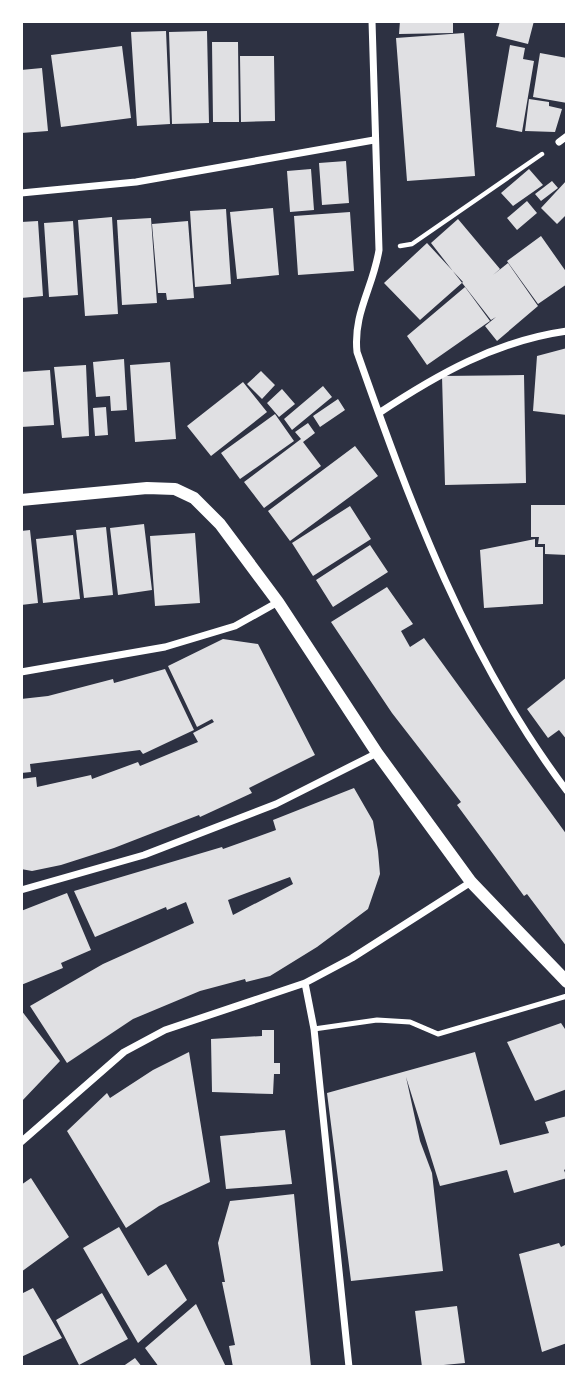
<svg xmlns="http://www.w3.org/2000/svg" width="588" height="1388" font-family="Commissioner,sans-serif">
  <rect width="100%" height="100%" fill="#2d3142"/>
  <path fill="#e0e0e3" fill-rule="evenodd" d="M400 21H453V33L399 34Z
    M500 21H534L528 44 496 36Z
    M166 31 170 124 137 126 131 32Z
    M207 31 209 123 172 124 169 32Z
    M464 33 475 176 407 181 396 38Z
    M212 42H238L239 122H213Z
    M510 45 525 48 523 59 534 61 522 132 496 127Z
    M122 46 131 118 61 127 51 55Z
    M540 53 567 58V103L533 97Z
    M240 56H274L275 121 241 122Z
    M42 68 48 131 21 133V70Z
    M529 99 549 102V106L562 109 555 132 525 131Z
    M346 161 349 203 322 205 319 163Z
    M311 169 314 210 290 212 287 171Z
    M529 169 543 185 513 206 501 193Z
    M567 180V214L557 224 541 208Z
    M552 181 558 188 541 201 535 194Z
    M527 201 537 213 517 230 507 218Z
    M273 208 279 275 237 279 230 212Z
    M226 209 231 284 195 287 190 211Z
    M350 212 354 271 298 275 294 216Z
    M112 217 118 314 85 316 78 220Z
    M151 218 157 303 122 305 117 220Z
    M458 219 500 269 493 275 508 263 538 306 497 341 485 326 496 317 491 320 431 243Z
    M38 221 43 296 21 298V222Z
    M73 221 78 295 49 297 44 223Z
    M188 221 194 298 167 300 166 293H158L152 224Z
    M541 236 567 273V284L538 304 507 261Z
    M427 243 463 282 420 320 384 283Z
    M465 287 490 321 427 365 407 336Z
    M567 348V415L533 411 537 356Z
    M124 359 127 410 111 411 110 396 96 397 93 362Z
    M170 362 176 439 135 442 130 365Z
    M86 365 89 436 62 438 54 367Z
    M50 370 54 425 21 427V372Z
    M261 371 275 385 262 399 247 384Z
    M524 375 526 483 445 485 442 376Z
    M243 382 267 412 211 456 187 426Z
    M323 386 332 397 292 430 284 419Z
    M282 389 295 404 279 417 267 403Z
    M338 399 345 410 320 427 313 416Z
    M106 407 108 435 95 436 93 408Z
    M275 414 294 441 240 479 221 453Z
    M308 423 315 433 303 442 321 466 264 508 244 482 301 439 295 432Z
    M355 446 378 476 290 541 268 511Z
    M531 505H567V555L545 554V544H538L539 537H531Z
    M350 506 371 539 313 576 292 543Z
    M144 524 152 590 118 595 110 528Z
    M106 527 113 595 84 598 76 530Z
    M30 530 38 603 21 605V531Z
    M195 533 200 603 155 606 150 536Z
    M73 535 80 599 43 603 36 539Z
    M535 539V547H543V604L484 608 480 550Z
    M370 545 388 572 333 607 316 580Z
    M387 587 413 624 401 631 410 647 424 638 567 835V947L527 894 524 896 457 805 461 802 392 713 331 622Z
    M223 639 258 644 315 755 249 788 252 793 200 817 199 815 114 848 61 865 32 871 21 869V779L36 777 37 787 91 775 92 779 138 762 140 766 198 742 193 733 214 722 212 719 197 727 168 666Z
    M165 669 194 730 143 754 140 750 30 764 31 772 21 773V699L48 696 113 679 114 683Z
    M567 677V740L559 730 548 738 527 709Z
    M354 788 373 821 378 851 380 874 368 909 317 947 270 976 246 982 245 979 200 991 133 1019 67 1063 30 1006 103 964 194 923 186 902 167 910 166 907 95 937 74 891 222 847 223 849 276 830 273 820ZM290 877 293 884 233 915 228 900Z
    M67 893 91 950 61 963 63 968 21 985V911Z
    M21 1010 60 1061 21 1102Z
    M561 1023 567 1032V1089L535 1101 507 1042Z
    M262 1030H274V1063H280V1074H274L273 1094 212 1092 211 1039 262 1036Z
    M189 1052 210 1182 159 1206 126 1228 67 1131 107 1093 110 1098 153 1070Z
    M475 1052 500 1145 549 1133 545 1122 567 1116V1168L564 1170 567 1178 514 1193 507 1170 440 1186 406 1077 420 1141 432 1173 443 1271 351 1281 327 1093Z
    M285 1130 292 1184 226 1189 220 1136Z
    M31 1178 69 1237 21 1272V1185Z
    M294 1194 311 1367H233L229 1346 235 1345 222 1282H225L218 1243 230 1201Z
    M119 1227 148 1276 166 1264 187 1300 138 1343 83 1248Z
    M559 1243 561 1247 567 1244V1343L542 1352 519 1254Z
    M33 1288 62 1338 21 1357V1294Z
    M102 1293 128 1339 79 1365 56 1320Z
    M196 1304 226 1367H159L145 1348Z
    M457 1306 465 1363 422 1367 415 1311Z
    M135 1358 142 1367H122Z"/>
  <g fill="none" stroke-linecap="round" stroke-linejoin="round">
    <path stroke="#fff" stroke-width="4.5" d="M400 246 412 244 542 154"/>
    <path stroke="#fff" stroke-width="5" d="M314 1029 377 1020 410 1022 438 1034 567 996"/>
    <path stroke="#fff" stroke-width="7" d="M372 21 379 250C373 288 353 313 357 352 411 506 468 660 567 791
      M559 142 567 136
      M21 193 136 182 374 140
      M379 413C438 374 496 341 567 331
      M21 672 165 647 235 626 278 602
      M21 890 144 855 276 804 377 753
      M305 983 314 1029 349 1367
      M21 1142 124 1052 165 1030 305 983 352 958 471 882"/>
    <path stroke="#fff" stroke-width="12" d="M21 500 147 488 175 489 194 498 220 524 278 602 377 753 471 882 567 982"/>
  </g>
  <rect width="588" height="1388" fill="none" stroke="#ffffff" stroke-width="46"/>
</svg>
